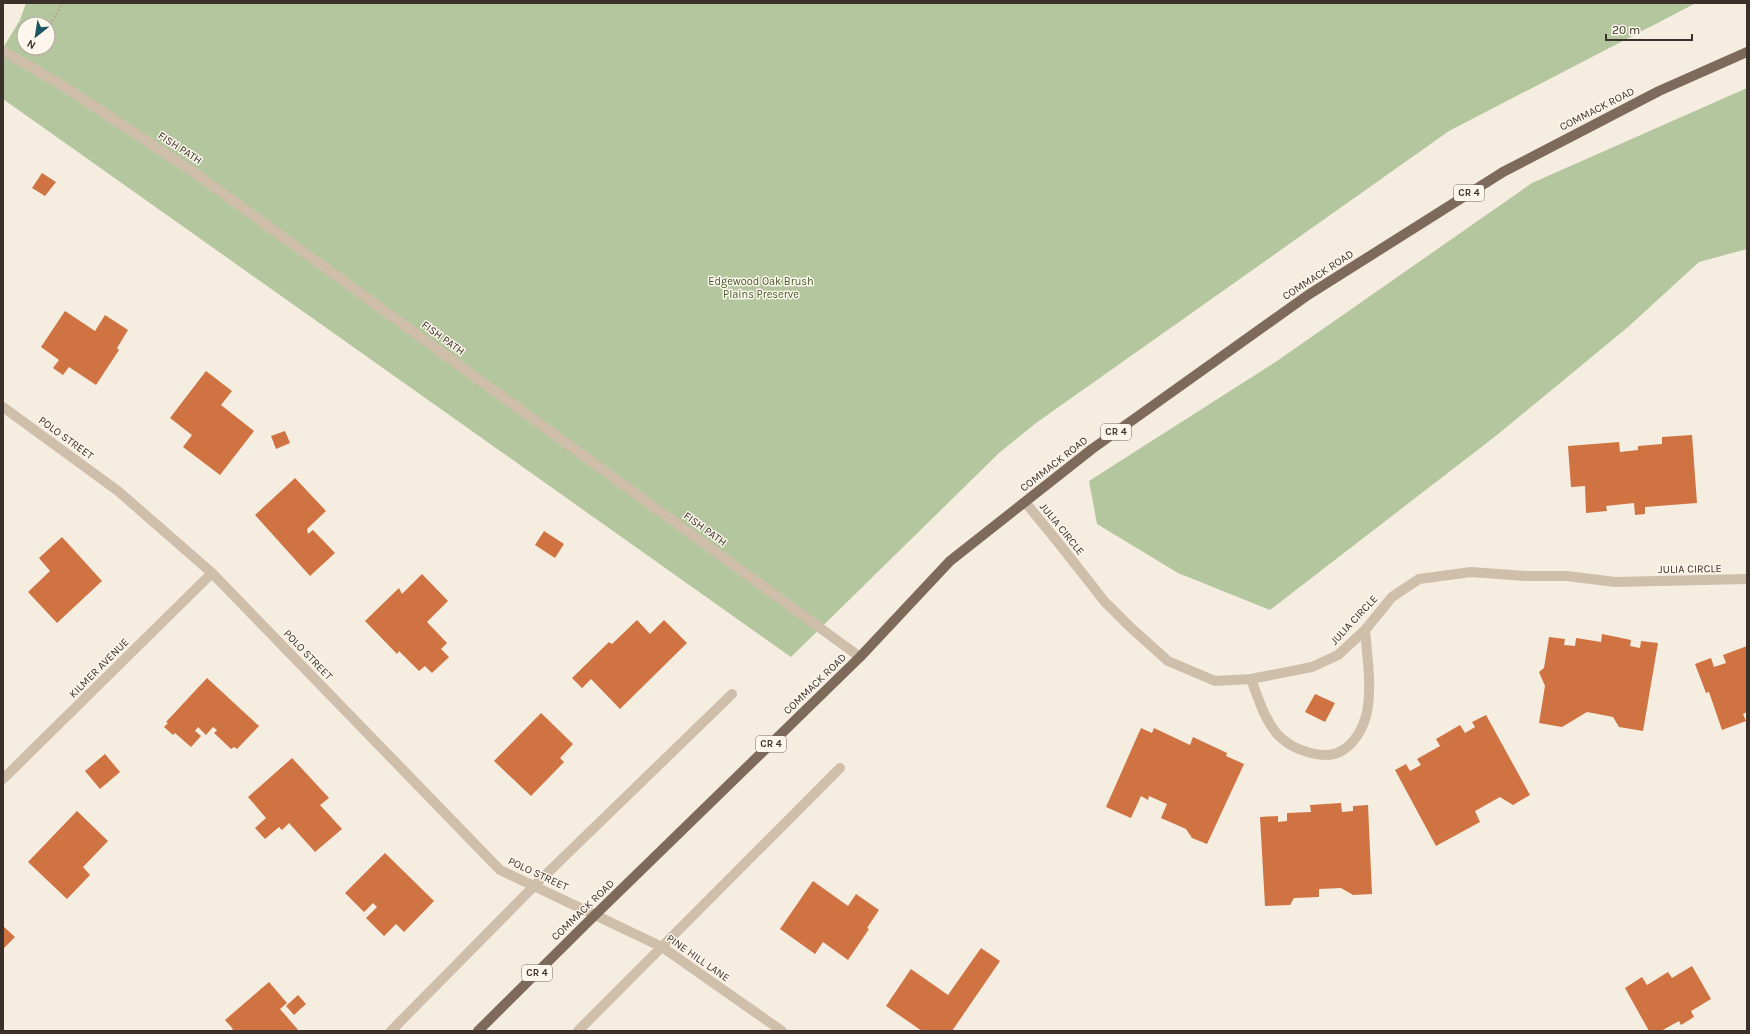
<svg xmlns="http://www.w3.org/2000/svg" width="1750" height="1034" font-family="Karla,sans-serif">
  <rect width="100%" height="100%" fill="#f5eddf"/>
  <path fill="#b4c69d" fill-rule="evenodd" d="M26 3H1696L1449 131 1036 423 999 453 791 657 3 99V48L20 20ZM24 24H48V48H24Z
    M1747 88V249L1699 262 1628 327 1497 435 1270 610 1178 573 1097 524 1089 481 1277 361 1532 183Z"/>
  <path fill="#cf7343" d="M42 173 56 182 45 196 32 188Z
    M65 311 95 331 105 315 128 330 117 348 119 350 96 385 69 367 63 375 53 368 59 360 41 347Z
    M206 371 232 391 221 405 254 431 220 475 183 447 192 435 170 418Z
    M285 431 290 443 276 449 271 436Z
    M1692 435 1697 503 1645 507V514L1635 515 1634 503 1606 506 1607 511 1586 513 1585 486 1571 487 1568 446 1619 442 1620 452 1638 450V446L1662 444V437Z
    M295 478 326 511 307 529 308 534 313 530 335 553 310 576 255 515Z
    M544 531 564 544 555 558 535 545Z
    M62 537 102 581 57 623 28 592 50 571 39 558Z
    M422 574 448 601 427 622 447 643 441 649 449 657 432 673 425 666 419 671 399 651 397 654 365 621 399 588 402 594Z
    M637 620 650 634 664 620 687 643 620 709 591 679 582 688 572 678 609 642 612 644Z
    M1602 634 1631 640 1630 646 1640 648 1641 641 1658 643 1643 731 1619 727 1613 717 1587 712 1562 727 1539 723 1545 686 1539 672 1544 668 1549 637 1565 639 1564 645 1575 646 1576 638 1601 642Z
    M1747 646V712L1743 714 1746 721 1722 730 1709 692 1706 693 1695 664 1711 658 1714 667 1726 663 1723 655Z
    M207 678 259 726 237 749 234 747 231 749 214 733 217 730 213 727 206 735 198 727 195 731 201 736 191 747 175 733 173 735 164 727 168 723 166 722Z
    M1315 694 1335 703 1325 722 1305 712Z
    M541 713 573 744 560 758 564 762 531 796 494 761Z
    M1486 715 1530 795 1513 805 1500 797 1475 811 1480 822 1436 846 1395 770 1406 764 1410 771 1421 765 1417 759 1440 746 1436 739 1460 725 1465 733 1475 727 1472 722Z
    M1141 728 1152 733 1154 728 1190 745 1193 737 1227 753 1226 756 1244 764 1207 844 1192 838 1186 829 1161 818 1167 804 1149 796 1148 800 1141 796 1131 818 1106 807Z
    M105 754 120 772 100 789 85 771Z
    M292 758 329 798 320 805 342 829 315 852 289 823 282 830 279 827 265 839 255 828 266 818 248 797Z
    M1341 803 1342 812 1353 811V806L1368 805 1372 894 1353 895 1341 888 1319 889V897L1294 898 1290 905 1265 906 1260 817 1278 816V822L1287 821V813L1311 812 1310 805Z
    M77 811 108 841 83 867 90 875 67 899 28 862Z
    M385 853 434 901 404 932 396 924 384 936 366 918 377 907 373 903 364 912 345 893Z
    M813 881 848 906 856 894 879 910 867 928 869 929 848 960 823 942 815 954 780 929Z
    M3 926 15 937 3 949Z
    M981 948 1000 961 952 1031H922L886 1006 911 969 948 995Z
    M1692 966 1711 999 1691 1011 1694 1017 1681 1025 1679 1021 1661 1031H1649L1625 988 1642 977 1647 985 1668 972 1672 978Z
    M269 982 287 1003 280 1009 299 1031H230L233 1029 225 1020Z
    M298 995 306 1004 294 1015 286 1006Z"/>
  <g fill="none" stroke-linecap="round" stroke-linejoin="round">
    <path stroke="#bba894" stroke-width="2.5" stroke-dasharray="2 2" stroke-linecap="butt" d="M48 28 63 3"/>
    <path stroke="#cebeaa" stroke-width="10" d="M1251 679C1258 698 1265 721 1279 736 1293 750 1325 762 1343 750 1356 742 1364 726 1367 712 1372 685 1367 656 1365 630
      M391 1031 534 886 732 694
      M578 1031 840 768"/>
    <path stroke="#cebeaa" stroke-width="10" d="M3 51 60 84 195 173 860 657
      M3 407 118 491 212 573 500 870 595 915
      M1025 502 1057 541 1105 602 1129 626 1168 661 1215 681 1251 679 1312 667 1338 655 1365 630 1392 597 1419 579 1471 572 1526 576H1567L1615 582 1747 579
      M3 779 212 573"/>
    <path stroke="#cebeaa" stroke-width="10" d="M595 915 662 947 782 1031"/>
    <path stroke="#7e6a5a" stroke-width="10" d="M478 1031 595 915 860 657 950 561 1092 449 1308 295 1503 172 1659 91 1747 52"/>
  </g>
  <g text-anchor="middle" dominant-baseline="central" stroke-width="3" stroke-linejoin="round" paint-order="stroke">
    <g fill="#fcf6ec" stroke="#756c64" stroke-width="1">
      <rect x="1454" y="185" width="30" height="16" rx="3"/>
      <rect x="1101" y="424" width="30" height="16" rx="3"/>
      <rect x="756" y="736" width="30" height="16" rx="3"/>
      <rect x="522" y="965" width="30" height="16" rx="3"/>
    </g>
    <g font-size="10" font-weight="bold" fill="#3b312a">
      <text x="1469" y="193">CR 4</text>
      <text x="1116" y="432">CR 4</text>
      <text x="771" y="744">CR 4</text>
      <text x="537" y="973">CR 4</text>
    </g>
    <g font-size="11" fill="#3b312a" stroke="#fcf6ec">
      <text transform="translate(1597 109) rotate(-27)">COMMACK ROAD</text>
      <text transform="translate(180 148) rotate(33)">FISH PATH</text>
      <text transform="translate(1318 275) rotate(-33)">COMMACK ROAD</text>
      <text transform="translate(443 338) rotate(36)">FISH PATH</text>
      <text transform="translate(66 438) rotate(36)">POLO STREET</text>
      <text transform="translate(1054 464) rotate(-38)">COMMACK ROAD</text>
      <text transform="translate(705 529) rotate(36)">FISH PATH</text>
      <text transform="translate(1062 529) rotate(51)">JULIA CIRCLE</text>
      <text transform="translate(1690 569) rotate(-1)">JULIA CIRCLE</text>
      <text transform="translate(1354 620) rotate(-47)">JULIA CIRCLE</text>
      <text transform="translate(308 655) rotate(46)">POLO STREET</text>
      <text transform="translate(99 668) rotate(-45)">KILMER AVENUE</text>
      <text transform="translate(815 684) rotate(-44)">COMMACK ROAD</text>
      <text transform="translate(538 874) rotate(25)">POLO STREET</text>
      <text transform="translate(583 910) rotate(-44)">COMMACK ROAD</text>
      <text transform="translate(698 958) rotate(35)">PINE HILL LANE</text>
    </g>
    <g font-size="11" fill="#455c2b" stroke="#fcf6ec">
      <text x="761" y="281">Edgewood Oak Brush<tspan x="761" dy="13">Plains Preserve</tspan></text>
    </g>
  </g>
  <rect width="1750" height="1034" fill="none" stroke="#3b312a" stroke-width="8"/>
  <g transform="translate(36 36) rotate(210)"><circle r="19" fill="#fcf6ec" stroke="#afa79e"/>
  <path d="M0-3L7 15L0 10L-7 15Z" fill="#1b5561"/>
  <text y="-6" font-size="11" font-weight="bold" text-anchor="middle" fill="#3b312a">N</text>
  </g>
  <path d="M1606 34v6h86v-6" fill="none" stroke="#3b312a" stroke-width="2"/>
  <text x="1612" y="34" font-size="12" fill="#3b312a" stroke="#fcf6ec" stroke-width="3" paint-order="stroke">20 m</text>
</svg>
